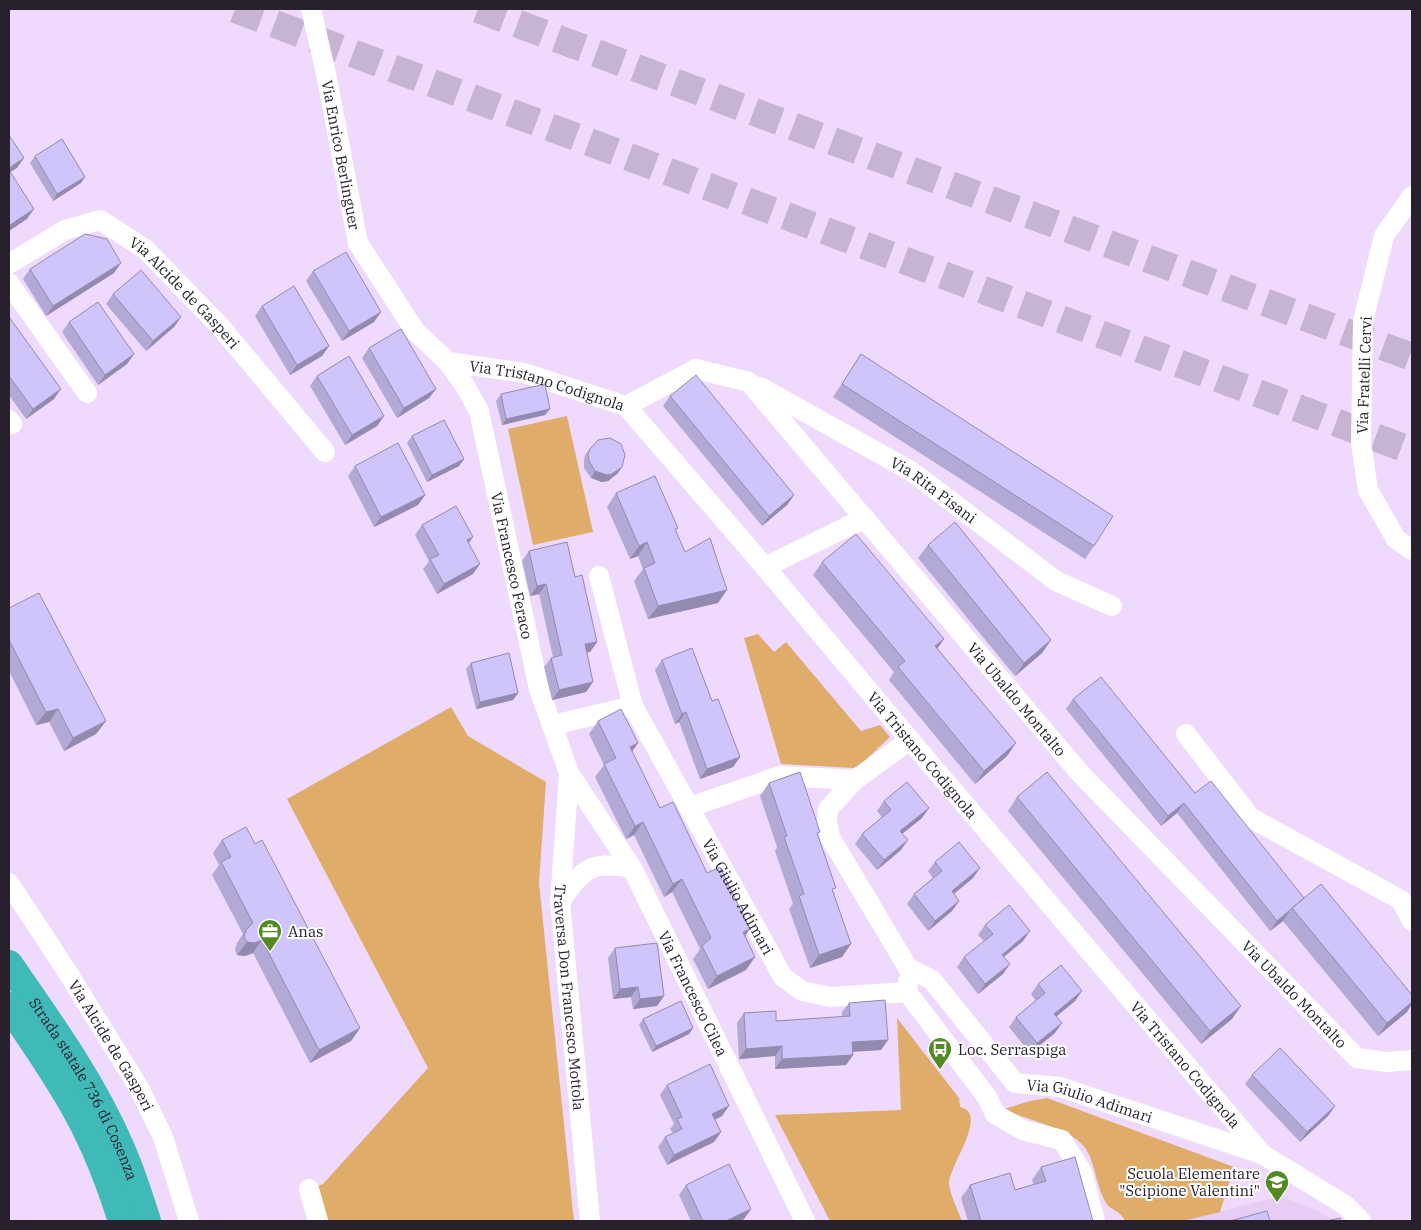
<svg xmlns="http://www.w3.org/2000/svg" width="1421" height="1230" font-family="'IBM Plex Serif',serif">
  <rect width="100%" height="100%" fill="#efd9fc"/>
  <path fill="#e7ccf5" d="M1281 1196 1316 1210 1334 1221H1183Z"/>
  <path fill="#dfad69" d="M567 416 593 532 533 545 508 429Z
    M758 634 774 652 786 642 861 731 880 725 890 737 859 766 854 768 781 764 744 638Z
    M451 707 468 736 546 782 539 883 574 1221H322L312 1188 323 1184 428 1068 287 799Z
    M897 1018 959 1098 960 1107C990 1113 948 1167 949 1184 950 1194 958 1211 962 1221H830L775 1115 901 1110Z
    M1047 1098 1234 1167 1220 1212 1183 1221H1125C1119 1209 1111 1211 1106 1203 1096 1187 1096 1165 1086 1149 1073 1128 1025 1120 1004 1109L1030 1101Z"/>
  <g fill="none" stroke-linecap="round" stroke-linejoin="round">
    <path stroke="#c7b4d3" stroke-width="28" stroke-dasharray="28 14" stroke-linecap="butt" d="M235 9 1412 451
      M478 9 1412 357"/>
    <g stroke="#fff" stroke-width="20">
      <path id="s1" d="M311 9 327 78 358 243 415 331 448 362 464 384 479 411 539 689 569 773 632 868 805 1221"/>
      <path d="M1412 196 1384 236 1363 321 1361 443 1368 490 1396 539 1412 550"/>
      <path id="s2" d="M9 264 65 230 100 220 145 249 219 325 325 452"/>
      <path d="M9 283 87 393"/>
      <path id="s3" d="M448 362 524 373 626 406 765 567 910 740 1262 1154 1345 1205 1361 1221"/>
      <path id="s4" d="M760 387 911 471 1056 581 1112 606"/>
      <path id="s5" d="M626 406 696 369 749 382 1079 772 1357 1058 1387 1062 1412 1060"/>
      <path d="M9 420 12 424"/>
      <path d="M765 567 865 518"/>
      <path id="s6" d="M599 576 633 706 783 977 802 991 830 997 907 992"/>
      <path d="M553 725 633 706"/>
      <path d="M1186 734 1251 818 1401 900 1412 921"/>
      <path id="s7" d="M569 773 560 902 590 1221"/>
      <path d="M690 807 780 776 855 780"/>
      <path id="s8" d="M9 883 68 973 139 1088 163 1137 189 1221"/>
      <path d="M560 902C584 868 589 861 632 868"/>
      <path id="s9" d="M908 968 932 980 1015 1083 1060 1087 1262 1154"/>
      <path d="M908 968 830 837 827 822 828 809 855 780 910 740"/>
      <path d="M908 981 907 992 987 1097 995 1114 1023 1130 1062 1140 1082 1172 1095 1221"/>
      <path d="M309 1189 318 1221"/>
    </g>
    <g stroke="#40bab8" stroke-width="28">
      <path id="s10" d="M9 964C49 1022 92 1081 120 1146 131 1170 139 1196 147 1221"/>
      <path d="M9 1006C32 1040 57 1075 77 1112 96 1146 110 1183 122 1221"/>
    </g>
  </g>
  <path fill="#b3a9d7" d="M35 156 81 183 53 201 30 163Z
    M30 269 114 273 46 316 23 279Z
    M313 271 374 322 342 341 306 281Z
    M113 294 181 317 174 327 146 351 106 304Z
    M262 306 329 346 322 356 290 375 255 316Z
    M9 317 54 399 26 419 9 395Z
    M69 322 134 354 127 364 98 385 62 332Z
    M369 348 436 389 429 398 397 418 362 358Z
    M861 354 1094 546 1085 559 833 397Z
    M317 376 384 416 377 426 345 445 310 386Z
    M501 394 545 415 502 425 496 401Z
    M670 396 794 495 787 505 762 526 663 406Z
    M412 436 464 459 459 466 427 482 407 443Z
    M590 449 622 467 617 474 608 481 602 482 591 478 584 468V461L585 455Z
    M355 466 425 495 418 505 374 527 348 476Z
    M616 493 685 552 718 603 648 619 634 581 643 569 638 556 630 559 607 507Z
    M422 525 468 543 473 574 437 594 423 569 429 561 415 535Z
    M928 545 1051 640 1042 653 1015 676 918 558Z
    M529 551 575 577 597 642 590 652H586L593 682 586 692 552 700 544 667 551 658 553 657 539 594 530 596 522 561Z
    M822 562 944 639 937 648 1016 743 1007 756 975 784 889 680 894 672 813 575Z
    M9 608 106 721 96 734 64 751 49 722 36 725 9 671Z
    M662 660 712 701 740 757 733 767 700 779 679 722 675 724 655 670Z
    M471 663 518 693 513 700 476 709 466 669Z
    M1073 699 1195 793 1304 898 1407 1012 1378 1036 1283 921 1270 931 1177 813 1161 826 1066 709Z
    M598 721 638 743 632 751 660 808 707 873 745 936 746 970 708 989 693 959 700 949 672 892 664 897 634 835 626 839 595 777 604 765 589 734Z
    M769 783 818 835 833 892 842 957 810 968 789 909 793 904 775 851 777 847 760 796Z
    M1017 797 1232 1019 1201 1044 1008 811Z
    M884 801 929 808 922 818 902 834 901 850 877 870 855 844 862 834 882 817 877 811Z
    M222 840 255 844 360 1028 351 1041 310 1063 253 953 245 956 237 955 235 950 237 943 243 934 212 875 219 865 213 853Z
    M935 862 973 878 954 894 959 901 952 911 928 931 907 904 914 894 933 878 928 871Z
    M985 925 1023 941 1004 957 1003 974 978 994 957 967 964 957 984 941 978 935Z
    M615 948 664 996 657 1006 633 1009 631 997 613 999 608 958Z
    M1038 984 1075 1001 1056 1017 1055 1033 1030 1053 1009 1027 1016 1017 1036 1001 1031 994Z
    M849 1003 888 1040 881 1050 853 1052V1055L846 1065 775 1069V1056L739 1059 737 1023 744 1013 776 1021 842 1017V1012Z
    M643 1019 693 1028 689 1034 652 1052 639 1025Z
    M1252 1075 1335 1106 1328 1116 1300 1142 1245 1084Z
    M667 1085 722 1116 715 1120 721 1132 714 1142 667 1165 658 1147 665 1137 673 1133 670 1129 674 1124 660 1095Z
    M1041 1167 1093 1221H968L961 1198 970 1185 1015 1190 1034 1185 1032 1180Z
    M686 1185 751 1209 744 1219 740 1221H691L679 1195Z"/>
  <path fill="#928aaf" d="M24 158 17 168 9 173V168Z
    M85 177 81 183 53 201 57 194Z
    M34 209 27 219 9 231V226L10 225Z
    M121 263 114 273 46 316 53 306Z
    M381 312 374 322 342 341 349 331Z
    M181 317 174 327 146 351 153 341Z
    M329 346 322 356 290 375 297 365Z
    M134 354 127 364 98 385 105 375Z
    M61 389 54 399 26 419 33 409Z
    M436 389 429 398 397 418 404 408Z
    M550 409 545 415 502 425 506 419Z
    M384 416 377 426 345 445 352 435Z
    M464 459 459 466 427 482 432 475Z
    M622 467 617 474 608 481 602 482 591 478 595 471Z
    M425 495 418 505 374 527 381 517Z
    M794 495 787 505 762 526 769 516Z
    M473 537 466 547 467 540Z
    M647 542 638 556 630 559 639 546Z
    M480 564 473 574 437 594 444 584Z
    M546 584 539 594 530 596 537 586Z
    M727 590 718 603 648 619 658 606Z
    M944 639 935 652V646Z
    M1051 640 1042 653 1015 676 1024 663Z
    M597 642 590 652 578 654 585 644Z
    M593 682 586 692 552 700 559 690Z
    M518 693 513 700 476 709 480 702Z
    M58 709 49 722 36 725 46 712Z
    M686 712 679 722 675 724 682 714Z
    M106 721 96 734 64 751 73 738Z
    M638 743 629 756 630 747Z
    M1016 743 1007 756 975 784 984 771Z
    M740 757 733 767 700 779 707 769Z
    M1184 803 1177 813 1161 826 1168 816Z
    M929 808 922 818 893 841 900 831Z
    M643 822 634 835 626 839 635 826Z
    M908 840 901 850 877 870 884 860Z
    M980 868 973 878 945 901 952 891Z
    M682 879 672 892 664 897 673 884Z
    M959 901 952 911 928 931 935 921Z
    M1290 911 1283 921 1270 931 1277 921Z
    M750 929 741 942 743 932Z
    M1030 931 1023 941 995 964 1002 955Z
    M262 940 253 953 245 956 237 955 247 942Z
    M851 944 842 957 810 968 819 955Z
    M755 957 746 970 708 989 717 976Z
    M1010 964 1003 974 978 994 985 984Z
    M638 987 631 997 613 999 620 989Z
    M1082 991 1075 1001 1047 1024 1054 1014Z
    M664 996 657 1006 633 1009 640 999Z
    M1412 1002V1004L1407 1012 1378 1036 1387 1023Z
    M1241 1006 1232 1019 1201 1044 1210 1031Z
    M1062 1023 1055 1033 1030 1053 1037 1043Z
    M360 1028 351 1041 310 1063 319 1050Z
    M693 1028 689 1034 652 1052 656 1046Z
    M888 1040 881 1050 845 1052 852 1042Z
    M782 1046 775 1056 739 1059 746 1049Z
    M853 1055 846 1065 775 1069 782 1059Z
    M729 1106 722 1116 705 1124 712 1114Z
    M1335 1106 1328 1116 1300 1142 1307 1132Z
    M721 1132 714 1142 667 1165 674 1155Z
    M751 1209 744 1219 740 1221H726Z"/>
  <path fill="#d0c5fa" stroke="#928aaf" d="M9 135 24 158 9 168Z
    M62 139 85 177 57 194 35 156Z
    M9 170 34 209 10 225 9 223Z
    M85 234 107 239 121 263 53 306 30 269Z
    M346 252 381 312 349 331 313 271Z
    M141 270 181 317 153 341 113 294Z
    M294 286 329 346 297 365 262 306Z
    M98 302 134 354 105 375 69 322Z
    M9 317 61 389 33 409 9 376Z
    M401 329 436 389 404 408 369 348Z
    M861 354 1113 516 1094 546 842 384Z
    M349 356 384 416 352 435 317 376Z
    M696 375 794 495 769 516 670 396Z
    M545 384 550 409 506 419 501 394Z
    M444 420 464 459 432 475 412 436Z
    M610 438 621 444 625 455 622 467 612 474 607 475 595 471 589 461 588 455 590 449 598 440Z
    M398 443 425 495 381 517 355 466Z
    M655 476 678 528 675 529 685 552 710 538 727 590 658 606 644 568 655 563 647 542 639 546 616 493Z
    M456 506 473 537 467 540 480 564 444 584 430 559 439 555 422 525Z
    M955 522 1051 640 1024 663 928 545Z
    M856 534 944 639 935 646 1016 743 984 771 898 667 905 661 822 562Z
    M567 542 575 577 582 575 597 642 585 644 593 682 559 690 551 658 562 655 546 584 537 586 529 551Z
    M39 593 106 721 73 738 58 709 46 712 9 640V608Z
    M692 648 712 701 718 699 740 757 707 769 686 712 682 714 662 660Z
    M509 653 518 693 480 702 471 663Z
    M1101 677 1195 793 1211 781 1304 898 1277 921 1184 803 1168 816 1073 699Z
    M621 709 638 743 630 747 660 808 673 802 707 873 720 867 750 929 743 932 755 957 717 976 702 946 711 938 682 879 673 884 643 822 635 826 604 764 616 758 598 721Z
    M800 772 820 832 817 833 836 888 832 889 851 944 819 955 799 896 804 894 784 837 787 836 769 783Z
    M1047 772 1241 1006 1210 1031 1017 797Z
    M907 782 929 808 900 831 908 840 884 860 862 834 891 810 884 801Z
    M246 827 255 844 262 840 360 1028 319 1050 262 940 254 943 247 942 244 937 246 930 253 923 221 862 231 857 222 840Z
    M959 842 980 868 952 891 959 901 935 921 914 894 942 871 935 862Z
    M1321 884 1412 995V1002L1387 1023 1292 908Z
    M1009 905 1030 931 1002 955 1010 964 985 984 964 957 993 934 985 925Z
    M657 943 664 996 640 999 638 987 620 989 615 948Z
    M1061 965 1082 991 1054 1014 1062 1023 1037 1043 1016 1017 1045 993 1038 984Z
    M885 1000 888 1040 852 1042 853 1055 782 1059V1046L746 1049 744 1013 776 1011V1021L850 1016 849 1003Z
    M681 1001 693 1028 656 1046 643 1019Z
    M1280 1048 1335 1106 1307 1132 1252 1075Z
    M710 1064 729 1106 712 1114 721 1132 674 1155 665 1137 682 1129 677 1119 682 1117 667 1085Z
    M1075 1157 1093 1221H981L970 1185 1010 1173 1015 1190 1046 1181 1041 1167Z
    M729 1164 751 1209 726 1221H703L686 1185Z
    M1267 1211 1270 1221H1230Z
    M1340 1218 1341 1221H1327Z"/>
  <defs>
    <g id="office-pin" transform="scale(1.25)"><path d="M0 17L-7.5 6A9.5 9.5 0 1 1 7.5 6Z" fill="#538a24" stroke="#fff"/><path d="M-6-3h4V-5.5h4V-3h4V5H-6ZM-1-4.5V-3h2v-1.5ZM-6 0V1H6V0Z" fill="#fff"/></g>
    <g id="bus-pin" transform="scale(1.25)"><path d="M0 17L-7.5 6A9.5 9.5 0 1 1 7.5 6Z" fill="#538a24" stroke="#fff"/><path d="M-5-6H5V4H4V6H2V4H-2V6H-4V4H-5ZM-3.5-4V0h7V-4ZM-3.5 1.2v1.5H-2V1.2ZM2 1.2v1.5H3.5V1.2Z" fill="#fff"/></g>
    <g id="school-pin" transform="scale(1.25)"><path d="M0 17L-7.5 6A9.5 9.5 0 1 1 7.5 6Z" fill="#538a24" stroke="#fff"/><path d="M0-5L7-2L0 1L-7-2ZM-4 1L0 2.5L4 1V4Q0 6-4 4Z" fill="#fff"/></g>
  </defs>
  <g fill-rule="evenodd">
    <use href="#office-pin" x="270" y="931"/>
    <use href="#bus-pin" x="940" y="1049"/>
    <use href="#school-pin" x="1277" y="1182"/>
  </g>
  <g text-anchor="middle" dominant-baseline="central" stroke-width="4" stroke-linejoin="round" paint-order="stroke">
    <g font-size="15" fill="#28202d" stroke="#fff">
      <text stroke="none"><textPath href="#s1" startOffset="149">Via Enrico Berlinguer</textPath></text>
      <text stroke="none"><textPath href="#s2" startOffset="214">Via Alcide de Gasperi</textPath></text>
      <text transform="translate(1364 375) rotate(-88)">Via Fratelli Cervi</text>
      <text stroke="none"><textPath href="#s3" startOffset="102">Via Tristano Codignola</textPath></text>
      <text stroke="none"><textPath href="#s4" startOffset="202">Via Rita Pisani</textPath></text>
      <text stroke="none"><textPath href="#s1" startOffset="605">Via Francesco Feraco</textPath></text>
      <text stroke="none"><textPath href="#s5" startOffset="549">Via Ubaldo Montalto</textPath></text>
      <text stroke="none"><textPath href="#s3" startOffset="642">Via Tristano Codignola</textPath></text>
      <text stroke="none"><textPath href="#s6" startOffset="352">Via Giulio Adimari</textPath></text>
      <text stroke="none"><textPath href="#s1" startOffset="1074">Via Francesco Cilea</textPath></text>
      <text stroke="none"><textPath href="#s5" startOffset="954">Via Ubaldo Montalto</textPath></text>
      <text stroke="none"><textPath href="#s7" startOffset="225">Traversa Don Francesco Mottola</textPath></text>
      <text stroke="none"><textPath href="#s8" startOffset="192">Via Alcide de Gasperi</textPath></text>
      <text stroke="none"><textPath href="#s3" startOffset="1048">Via Tristano Codignola</textPath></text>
      <text stroke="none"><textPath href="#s10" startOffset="146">Strada statale 736 di Cosenza</textPath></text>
      <text stroke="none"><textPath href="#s9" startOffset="236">Via Giulio Adimari</textPath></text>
    </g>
    <g font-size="15" fill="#28202d" stroke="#fff" text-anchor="start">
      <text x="288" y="931">Anas</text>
      <text x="958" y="1049">Loc. Serraspiga</text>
      <text x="1260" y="1173" text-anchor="end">Scuola Elementare<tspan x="1260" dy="17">"Scipione Valentini"</tspan></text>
    </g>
  </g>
  <rect width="1421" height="1230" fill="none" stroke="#28202d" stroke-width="20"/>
</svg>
